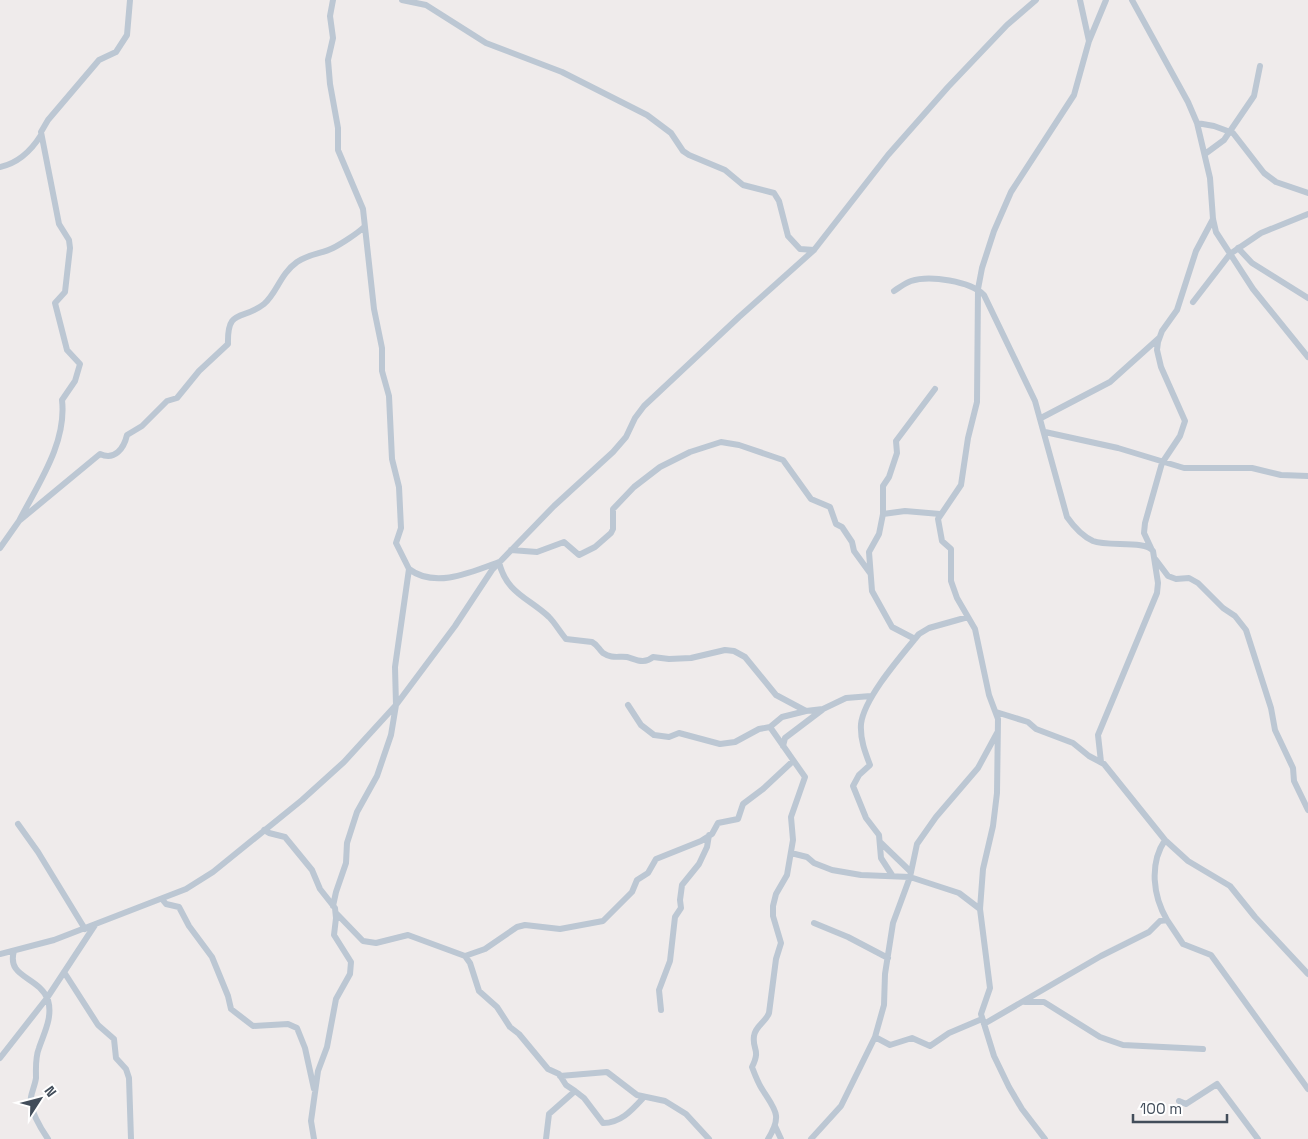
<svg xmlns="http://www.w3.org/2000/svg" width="1308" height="1139" font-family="'Space Grotesk',sans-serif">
  <rect width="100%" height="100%" fill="#efebeb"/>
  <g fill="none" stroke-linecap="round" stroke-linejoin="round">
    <path stroke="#bcc7d3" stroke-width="6" d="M333 0 330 16 333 38 328 60 330 84 338 128V150L363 209 374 309 382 348V371L389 396 392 459 399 487 401 528 396 543 409 569 395 667 396 705 391 735 377 776 357 812 347 843 346 863 336 892 333 906
      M402 0 426 5 486 43 562 72 647 115 671 133 683 151 689 155 725 170 743 185 774 193 779 201 788 236 800 249 814 250
      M1080 0 1089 41
      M1132 0 1188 102 1197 123 1210 178 1213 219 1216 232 1253 289 1308 357
      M1197 123 1214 126 1233 133 1264 173 1276 182 1308 193
      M1205 154 1224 140 1254 96 1260 66
      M0 167C19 163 31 151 41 135
      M1238 248 1252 263 1308 298
      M894 291C899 288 905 283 911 281 930 275 970 281 984 295L1035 401 1067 517C1074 527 1082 536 1093 541 1108 547 1146 540 1153 551L1158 583 1157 593 1098 735 1101 762
      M1193 302 1230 254 1261 233 1308 214
      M1041 418 1110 382 1159 338
      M1045 432 1118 448 1184 468H1252L1281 475 1308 476
      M883 514V486L889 477 897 453 896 441 935 389
      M19 521C38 484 67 443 62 400L75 381 80 364 67 350 55 303 65 292 70 248 69 240 59 224 41 132 48 120 99 60 116 52 127 35 130 0
      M0 548 19 521 100 454C115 461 124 448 127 435L142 426 167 401 177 398 199 371 228 344C227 307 243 321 264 304 277 293 280 274 297 262 311 253 321 254 333 248 341 244 358 233 364 227
      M1151 548 1144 533 1145 523 1162 463 1180 436 1185 421 1161 367 1157 350 1158 342 1162 331 1177 310 1196 251 1213 219
      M511 550 537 552 564 542 579 555 595 547 611 533 613 529V509L634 487 660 467 690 452 721 442 739 445 783 460 811 499 830 507 836 524 842 527 852 542 854 551 870 573
      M1156 560 1168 576 1176 579 1189 578 1198 583 1223 608 1235 616 1246 630 1271 708 1275 730 1293 768 1294 781 1308 810
      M409 569C435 589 472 572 499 562 506 593 529 598 549 617 555 623 560 632 566 639L592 642C598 645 599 650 603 653 612 659 618 656 627 657 635 659 644 665 653 657L669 659 691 658 725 650 734 651 745 657 776 695 806 711 823 709 846 698 871 696
      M915 639 892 627 872 591 869 552 879 534 883 514 905 511 940 514
      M628 705 641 725 654 735 669 737 679 733 720 744 735 742 759 729 770 727 782 717 806 711
      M996 712 1028 722 1036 729 1073 743 1089 756 1104 764 1165 840 1188 861 1230 886 1255 917 1308 974
      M783 746 785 738 822 710
      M18 824 38 852 85 929
      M264 830 269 833 285 837 312 870 320 889 335 908 336 918 334 935 351 962 350 974 336 999 327 1047 318 1071 311 1121 314 1139
      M1165 840C1149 864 1153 896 1167 920
      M880 842 911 872
      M791 853 807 857 814 863 832 870 861 875 910 877 959 893 980 909
      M892 875 881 858 879 835 866 818 853 786 859 775 870 765C865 752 860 739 861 724 864 698 901 656 919 634L929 628 968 617
      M162 899 166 904 179 907 189 926 212 957 228 996 231 1009 253 1026 288 1024 297 1028 305 1048 314 1089
      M336 913 363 941 376 943 408 935 465 956 470 963 479 991 497 1007 510 1027 519 1034 548 1069 559 1074 566 1085 575 1091 549 1114 546 1139
      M814 923 848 937 888 958
      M14 951C6 978 39 976 48 1000 53 1017 44 1033 39 1048 35 1058 36 1068 36 1078 35 1085 32 1091 31 1097 29 1109 41 1129 48 1139
      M0 954 54 940 186 889 213 872 302 800 344 762 396 705 455 626 492 570 554 506 613 452 626 437 635 418 644 406 739 317 814 250 888 155 948 87 1007 25 1036 0
      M465 956 485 949 517 927 525 925 560 929 603 921 632 892 637 880 648 873 656 859 701 841 712 834 718 823 738 819 743 804 763 789 793 761
      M64 972 98 1025 114 1039 116 1058 126 1069 129 1078 131 1139
      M1025 1002H1044L1100 1037 1123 1045 1203 1049
      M661 1010 659 990 670 961 675 917 681 908 680 900 682 885 699 864 707 847 709 835
      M984 1024 1101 956 1149 932 1160 921 1167 920 1183 944 1211 955 1308 1089
      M875 1037 890 1045 912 1038 930 1046 949 1033 982 1019
      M0 1058 47 998 95 925
      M560 1076 607 1072 637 1095 665 1101 686 1114 709 1139
      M575 1091 584 1098 603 1123C621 1123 632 1110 644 1097
      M1179 1101 1186 1104 1217 1084 1258 1139
      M775 1126 781 1139
      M768 1139C783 1115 775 1110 762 1089 758 1083 755 1075 752 1067 761 1049 752 1050 754 1036 755 1026 766 1022 769 1013L776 959 781 943 773 916V906L776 894 787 875 793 840 791 817 805 777 770 727
      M811 1139 841 1106 875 1037 884 1005 885 974 893 923 910 877 917 844 936 817 978 768 997 733
      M1045 1139 1022 1109 1009 1087 994 1056 981 1014 990 988 980 909 983 869 993 826 997 793 998 719 989 695 975 629 957 598 951 581V549L942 541 938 519 961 485 968 438 977 402 978 289 982 268 994 231 1011 192 1074 95 1089 41 1106 0"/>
  </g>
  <g transform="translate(40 1099) rotate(54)" stroke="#ffffff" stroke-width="4" paint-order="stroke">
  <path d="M0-4L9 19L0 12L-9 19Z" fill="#424d5a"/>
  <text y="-8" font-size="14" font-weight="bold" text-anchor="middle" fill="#424d5a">N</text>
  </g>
  <path d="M1133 1114v8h94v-8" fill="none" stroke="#424d5a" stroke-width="2.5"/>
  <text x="1140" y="1114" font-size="15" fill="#424d5a" stroke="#ffffff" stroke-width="4" paint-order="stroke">100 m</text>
</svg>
